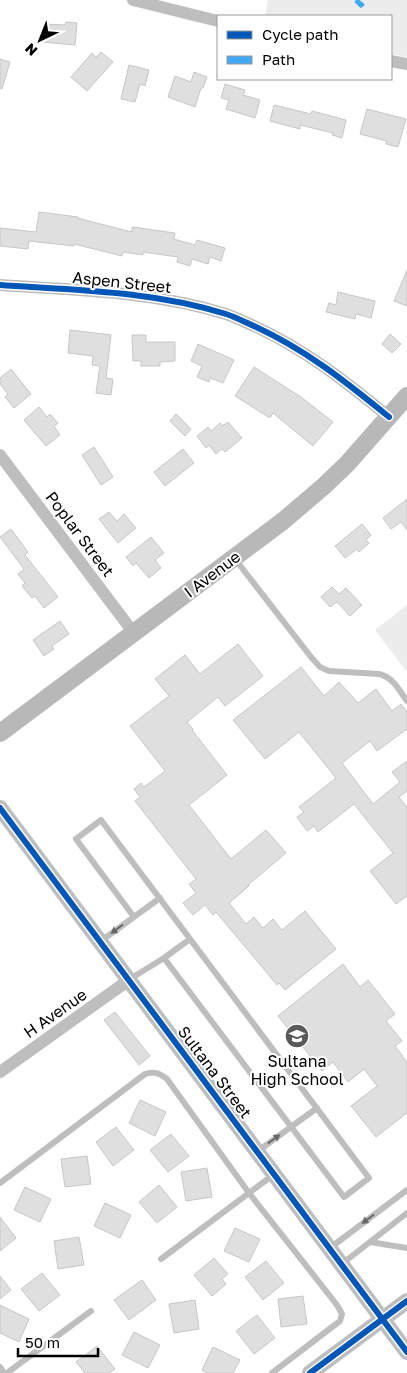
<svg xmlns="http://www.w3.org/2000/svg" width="407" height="1373" font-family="'Golos Text',sans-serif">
  <rect width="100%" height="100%" fill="#fff"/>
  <path fill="#ececec" d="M268 0H407V57L391 54V16H265Z
    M407 605V672L375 630Z"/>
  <path fill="#dfdfdf" stroke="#c7c7c7" d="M66 22 77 23 75 45 42 42 44 24 65 25Z
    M101 52 113 62 87 91 71 77 92 53 96 57Z
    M0 59 10 62 2 89 0 88Z
    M129 65 149 70 145 86 140 84 135 102 121 99Z
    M194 72 207 77 203 88H201L195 107 168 97 175 76 191 82Z
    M225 84 245 90 243 95 260 100 255 118 226 109 229 100 221 98Z
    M274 105 311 114 312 111 346 120 342 138 332 135 333 133 300 125V129L270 121Z
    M367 109 406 119 398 147 386 144 387 141 360 134Z
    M39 212 78 217 77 218 132 232V227L175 233 174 239 195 245 197 240 225 248 221 261 210 257 208 264 192 259 190 266 177 262 178 257 143 252V255L123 252 122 256 74 244V246L29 241 28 249 0 246V228L36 232Z
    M407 270V306L394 301Z
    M338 292 375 301 371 318 356 314 355 319 326 312 329 303 336 305Z
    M70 330 111 335 106 378 113 379 111 395 96 393 100 366 92 365 93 356 68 353Z
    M390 334 401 344 392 353 382 344Z
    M132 335H146V342H175V361L160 362V366H141V361H133Z
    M198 344 234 360 223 383 210 378 209 382 197 377 202 366 191 361Z
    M254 367 301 397 333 422 313 446 273 413 270 418 235 396Z
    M11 369 31 394 14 408 5 397 8 394 0 384V378Z
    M39 407 47 417 50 414 58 423 54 426 60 435 46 446 24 420Z
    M176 414 191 429 185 436 170 421Z
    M228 422 242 438 225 452 222 449 216 454 209 445 206 448 197 436 208 427 211 431 220 423 222 426Z
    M94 447 113 477 101 485 82 455Z
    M183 449 194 463 165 486 154 472Z
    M407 499V530L401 522 391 529 383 518Z
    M109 512 117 521 124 514 136 528 118 543 99 519Z
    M362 524 371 535 366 540 369 543 359 552 357 549 345 558 335 546Z
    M11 529 28 552 25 555 58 597 44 608 35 596 32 598 22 586 25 583 18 574 24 569 0 537Z
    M151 537 164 553 155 560 161 568 149 578 136 563 133 566 126 557Z
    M332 587 339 594 346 588 362 605 350 616 337 602 330 607 321 597Z
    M60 621 69 634 52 646 54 649 44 656 33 640Z
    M238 644 263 676 225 706 218 697 187 722 193 729 192 730 227 775 189 805 231 859 266 830 286 853 248 885 249 886 229 903 246 924 254 917 263 928 273 919 282 930 305 911 336 949 285 990 279 983 277 985 216 912 213 915 205 905 193 915 183 903 196 893 189 884 196 879 135 801 140 797 134 789 141 783 144 787 165 771 130 726 169 696 155 679 185 655 200 674Z
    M301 667 324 696 339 682 358 703 376 689 392 711 401 704 407 712V729L377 751 370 741 342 763 373 804 400 782 392 772 407 761V791L399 797 407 807V896L396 904 370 871 393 853 354 804 318 832 314 826 307 831 297 817 304 812 299 807 336 778 299 732 265 759 233 720Z
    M343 964 360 987 368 980 395 1014 386 1021 402 1041 395 1046 407 1062V1113L376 1137 351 1106 377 1086 364 1069 348 1082 333 1062 322 1071 278 1016Z
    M115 1012 150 1056 139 1065 104 1020Z
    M140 1100 166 1112 155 1136 129 1123Z
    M116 1127 134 1150 113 1166 96 1142Z
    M171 1134 189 1156 168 1172 150 1150Z
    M87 1156 91 1184 65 1187 61 1159Z
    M207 1168 212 1197 186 1201 181 1172Z
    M159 1185 177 1207 157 1223 139 1202Z
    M25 1187 51 1199 40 1222 14 1210Z
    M105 1203 131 1215 120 1238 94 1226Z
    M0 1217 16 1238 0 1251Z
    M235 1228 260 1239 249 1262 224 1251Z
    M79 1237 84 1265 58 1269 54 1241Z
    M214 1258 228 1274 222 1279 226 1284 212 1296 194 1275Z
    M266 1261 284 1283 263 1300 245 1277Z
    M42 1273 60 1295 39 1311 21 1289Z
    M0 1276 11 1290 0 1299Z
    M142 1280 156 1300 129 1320 114 1300Z
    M303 1296 307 1324 281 1327 278 1299Z
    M195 1300 199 1329 174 1333 169 1304Z
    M0 1305 29 1319 19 1342 0 1333Z
    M257 1315 275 1338 254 1354 236 1331Z
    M134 1332 160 1345 148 1368 122 1355Z
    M97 1346 115 1369 109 1373H85L76 1362Z
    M213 1347 240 1360 233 1373H207L202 1370Z"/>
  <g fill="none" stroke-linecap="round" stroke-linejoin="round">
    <path stroke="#bebebe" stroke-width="6" d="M235 559 311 657 320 667 329 671 379 674C393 677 399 690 407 701
      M134 917 76 839 101 820 369 1178 344 1197 164 958
      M101 941 160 898
      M130 979 164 958 190 939
      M258 1151 317 1108
      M0 1183 145 1074C155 1071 159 1073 167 1079L249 1193 337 1305 342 1314 340 1321 272 1373
      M370 1242 407 1248
      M330 1248 407 1190
      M161 1259 273 1175
      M343 1263 407 1213
      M0 1367 4 1373
      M7 1373 91 1311"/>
    <path stroke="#bebebe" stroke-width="12" d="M133 0 218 21
      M391 61 407 64
      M0 285C75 290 153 291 226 314 235 317 245 322 254 326 306 350 345 381 389 417
      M0 455 133 632
      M0 1072 129 980"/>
    <path stroke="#bebebe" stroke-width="16" d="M0 808 407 1352
      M310 1373 407 1301"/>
    <path stroke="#b8b8b8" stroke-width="18" d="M0 733 283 521 324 486 347 464 407 396"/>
    <path stroke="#3fa9f5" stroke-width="5" stroke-dasharray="10 5" stroke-linecap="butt" d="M356 0 361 5 366 0"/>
    <g stroke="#fff" stroke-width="9">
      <path id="cycleway" d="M0 285C75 290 153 291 226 314 235 317 245 322 254 326 306 350 345 381 389 417
        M0 808 407 1352
        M310 1373 407 1301"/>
    </g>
    <use href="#cycleway" stroke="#0057b8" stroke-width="6"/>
  </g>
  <defs><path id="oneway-solid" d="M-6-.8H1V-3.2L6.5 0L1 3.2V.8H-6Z" transform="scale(1.25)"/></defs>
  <g fill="#686868">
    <use href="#oneway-solid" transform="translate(117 929) rotate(143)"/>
    <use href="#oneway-solid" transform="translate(274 1139) rotate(-36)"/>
    <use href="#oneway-solid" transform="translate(368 1219) rotate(143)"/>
  </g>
  <defs>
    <g id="school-disc" transform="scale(1.25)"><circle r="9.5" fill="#595959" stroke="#fff"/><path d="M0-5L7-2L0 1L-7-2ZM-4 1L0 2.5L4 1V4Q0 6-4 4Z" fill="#fff"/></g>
  </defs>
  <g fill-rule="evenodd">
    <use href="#school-disc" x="297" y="1036"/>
  </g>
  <g text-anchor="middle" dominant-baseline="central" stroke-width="4" stroke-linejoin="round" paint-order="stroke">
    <g font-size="16" fill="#000" stroke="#fff">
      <text transform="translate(122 282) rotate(6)">Aspen Street</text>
      <text transform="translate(80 534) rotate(53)">Poplar Street</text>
      <text transform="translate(212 574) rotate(-37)">I Avenue</text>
      <text transform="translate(55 1013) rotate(-35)">H Avenue</text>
      <text transform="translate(215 1072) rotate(53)">Sultana Street</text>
    </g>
    <g font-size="16" fill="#000" stroke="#fff">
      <text x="297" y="1061">Sultana<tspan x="297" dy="18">High School</tspan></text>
    </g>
  </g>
  <rect x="217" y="15" width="175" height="65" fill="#ffffff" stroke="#999999"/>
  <rect x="227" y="31" width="25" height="8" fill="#0057b8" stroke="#999999"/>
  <text x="262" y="40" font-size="15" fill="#000000">Cycle path</text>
  <rect x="227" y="56" width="25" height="8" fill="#3fa9f5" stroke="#999999"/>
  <text x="262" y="65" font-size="15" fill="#000000">Path</text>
  <g transform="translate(40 40) rotate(223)" stroke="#ffffff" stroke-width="4" paint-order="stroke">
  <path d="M0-4L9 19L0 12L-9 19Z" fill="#000000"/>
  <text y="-8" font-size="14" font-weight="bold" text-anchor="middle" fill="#000000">N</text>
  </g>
  <path d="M18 1348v8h80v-8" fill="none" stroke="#000000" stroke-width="2.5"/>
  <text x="25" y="1348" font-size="15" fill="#000000" stroke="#ffffff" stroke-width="4" paint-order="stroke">50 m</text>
</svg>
